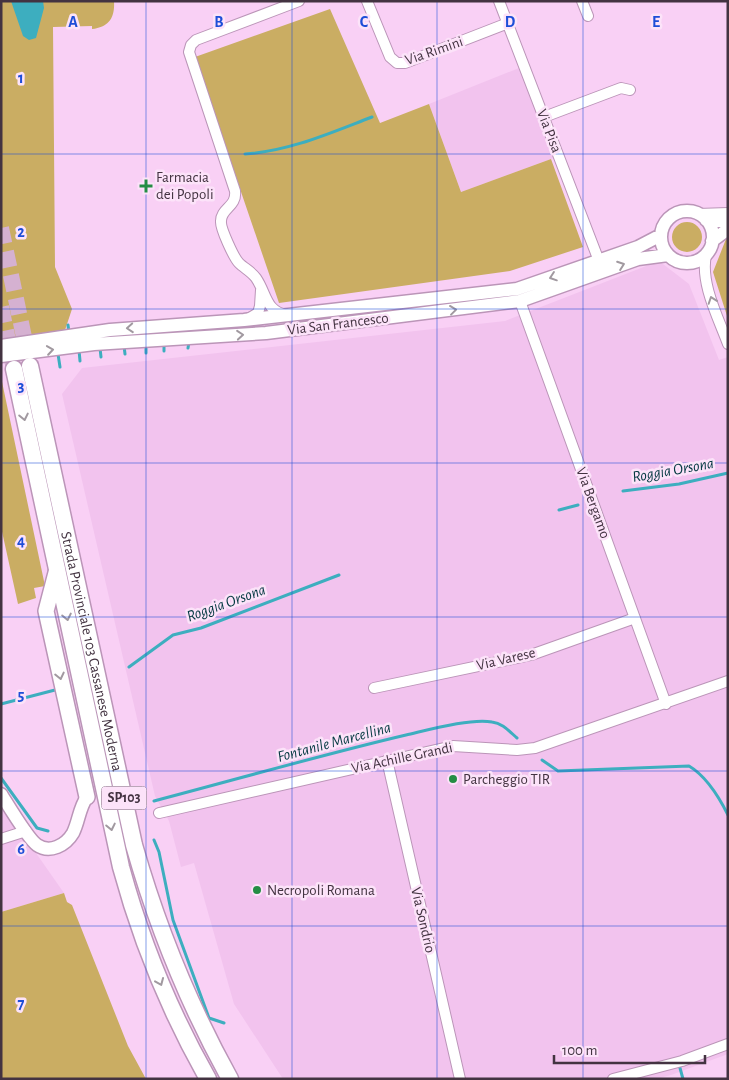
<svg xmlns="http://www.w3.org/2000/svg" width="729" height="1080" font-family="'Alegreya Sans',sans-serif">
  <rect width="100%" height="100%" fill="#f9d0f5"/>
  <path fill="#f2c3ee" d="M524 66 559 156 461 192 429 104Z
    M659 261 689 284 719 360 728 357V1054L671 1075 656 1079H283L234 1004 194 863 181 867 169 821 155 796 62 394 82 368 505 321Z
    M1 803 64 893 1 912Z"/>
  <path fill="#caad63" d="M1 1H114C115 18 109 27 92 29V26L53 27 55 267 72 309 64 333 1 343Z
    M330 9 380 123 429 104 461 192 551 159 583 247 510 271 279 303 195 57Z
    M672 237a15 15 0 1 1 30 0a15 15 0 1 1-30 0Z
    M728 238V319L713 272 726 239Z
    M1 377 45 586 34 588 36 598 18 604 1 527Z
    M64 893 67 902 72 905 128 1046 146 1079H1V912Z"/>
  <path fill="#3daebf" d="M11 1H43L44 8 36 38 29 40 23 36Z"/>
  <g fill="none" stroke-linecap="round" stroke-linejoin="round">
    <path stroke="#3daebf" stroke-width="3" d="M245 154C290 151 330 133 372 117
      M68 325 69 333
      M146 345V353
      M124 346 125 354
      M100 348 101 357
      M188 348 189 342
      M79 350 80 361
      M164 351V344
      M58 354 60 367
      M623 491 679 484 728 473
      M559 510 578 505
      M129 667 173 635 201 628 339 575
      M1 704 55 690
      M542 760 558 771 689 766C706 776 719 797 728 815
      M1 778 37 828 48 831
      M154 801C238 779 321 755 406 735 428 730 471 718 492 722 502 723 509 731 517 738
      M154 840 159 852 173 920 209 1018 224 1023
      M680 1068 683 1079"/>
    <path stroke="#d5b1d1" stroke-width="16" stroke-dasharray="16 8" stroke-linecap="butt" d="M1 228 28 356
      M1 307 14 369"/>
    <g stroke="#bb95b8" stroke-width="12">
      <path id="minor" d="M367 1 390 57 397 63H405L508 23
        M499 1 599 261
        M582 1 588 16
        M544 117 621 88 630 90
        M698 214 728 213
        M706 255C700 283 718 317 728 344
        M520 301 666 704
        M287 315C265 311 267 294 256 278 252 272 244 268 239 263 234 258 220 228 221 221 221 208 237 207 235 191L189 52 191 45 196 40 299 1
        M248 319 258 313 260 306 261 290
        M374 688 531 655 635 618
        M387 760 460 1079
        M159 813 453 746 517 750 535 748 728 681
        M1 839 26 831
        M613 1079 682 1061 728 1044"/>
    </g>
    <g stroke="#bb95b8" stroke-width="15">
      <path id="tertiary" d="M661 237a26 26 0 1 1 52 0a26 26 0 1 1-52 0Z
        M706 220 728 221
        M712 241 728 229
        M1 346 110 330 244 320 517 289 638 247 661 235
        M1 356 94 344 266 333 520 301 638 259 668 255
        M1 794C8 805 28 839 37 845 50 854 66 845 73 833 79 821 79 808 87 797"/>
    </g>
    <g stroke="#bb95b8" stroke-width="18">
      <path id="primary" d="M57 569 46 611 87 797"/>
    </g>
    <g stroke="#bb95b8" stroke-width="19">
      <g id="trunk">
        <path id="s1" d="M30 366 134 845C157 926 189 1005 230 1079"/>
        <path d="M14 369 121 867C141 941 170 1012 208 1079"/>
      </g>
    </g>
    <use href="#minor" stroke="#fff" stroke-width="10"/>
    <use href="#tertiary" stroke="#fff" stroke-width="12"/>
    <use href="#primary" stroke="#fff" stroke-width="15"/>
    <use href="#trunk" stroke="#fff" stroke-width="16"/>
  </g>
  <defs><path id="oneway-chevron" d="M-2-3.5L2.5 0L-2 3.5" fill="none" stroke-width="1.6" stroke-linecap="round" stroke-linejoin="round" transform="scale(1.25)"/></defs>
  <g stroke="#a199a0">
    <use href="#oneway-chevron" transform="translate(621 265) rotate(-20)"/>
    <use href="#oneway-chevron" transform="translate(553 277) rotate(161)"/>
    <use href="#oneway-chevron" transform="translate(712 300) rotate(-109)"/>
    <use href="#oneway-chevron" transform="translate(453 310) rotate(-7)"/>
    <use href="#oneway-chevron" transform="translate(130 328) rotate(176)"/>
    <use href="#oneway-chevron" transform="translate(240 335) rotate(-5)"/>
    <use href="#oneway-chevron" transform="translate(50 350) rotate(-8)"/>
    <use href="#oneway-chevron" transform="translate(24 417) rotate(78)"/>
    <use href="#oneway-chevron" transform="translate(67 617) rotate(78)"/>
    <use href="#oneway-chevron" transform="translate(60 676) rotate(77)"/>
    <use href="#oneway-chevron" transform="translate(111 827) rotate(78)"/>
    <use href="#oneway-chevron" transform="translate(160 982) rotate(67)"/>
  </g>
  <path fill="none" stroke="#1d4ed8" stroke-width="1" stroke-opacity="0.55" d="M146 1V1079M292 1V1079M437 1V1079M583 1V1079M1 154H728M1 309H728M1 463H728M1 617H728M1 771H728M1 926H728"/>
  <g fill="#248d44" stroke="#fce3f9" stroke-width="2">
    <path d="M143.5 178.5h5v5h5v5h-5v5h-5v-5h-5v-5h5z"/>
    <circle cx="453" cy="779" r="5"/>
    <circle cx="257" cy="890" r="5"/>
  </g>
  <g text-anchor="middle" dominant-baseline="central" stroke-width="5" stroke-linejoin="round" paint-order="stroke">
    <rect fill="#fce3f9" stroke="#7a6878" stroke-width="1" x="101.5" y="786.5" width="45" height="23" rx="4"/>
    <g font-size="14" font-weight="bold" fill="#433341">
      <text x="124" y="798">SP103</text>
    </g>
    <g font-size="15" fill="#433341" stroke="#fce3f9">
      <text transform="translate(434 51) rotate(-19)">Via Rimini</text>
      <text transform="translate(549 131) rotate(69)">Via Pisa</text>
      <text transform="translate(338 324) rotate(-7)">Via San Francesco</text>
      <text transform="translate(593 503) rotate(70)">Via Bergamo</text>
      <text stroke="none"><textPath href="#s1" startOffset="292">Strada Provinciale 103 Cassanese Moderna</textPath></text>
      <text transform="translate(506 659) rotate(-13)">Via Varese</text>
      <text transform="translate(402 758) rotate(-12)">Via Achille Grandi</text>
      <text transform="translate(423 920) rotate(77)">Via Sondrio</text>
    </g>
    <g font-size="15" fill="#433341" stroke="#fce3f9" text-anchor="start">
      <text x="156" y="177">Farmacia<tspan x="156" dy="17">dei Popoli</tspan></text>
      <text x="463" y="779">Parcheggio TIR</text>
      <text x="267" y="890">Necropoli Romana</text>
    </g>
    <g font-size="16" font-style="italic" fill="#043941" stroke="#fce3f9">
      <text transform="translate(673 470) rotate(-10)">Roggia Orsona</text>
      <text transform="translate(226 603) rotate(-20)">Roggia Orsona</text>
      <text transform="translate(334 742) rotate(-15)">Fontanile Marcellina</text>
    </g>
  </g>
  <g font-size="16" text-anchor="middle" font-weight="bold" fill="#1d4ed8" stroke="#fce3f9" stroke-width="5" stroke-linejoin="round" paint-order="stroke">
    <text x="73" y="27">A</text>
    <text x="219" y="27">B</text>
    <text x="364" y="27">C</text>
    <text x="510" y="27">D</text>
    <text x="656" y="27">E</text>
    <text x="21" y="83">1</text>
    <text x="21" y="237">2</text>
    <text x="21" y="391">3</text>
    <text x="21" y="546">4</text>
    <text x="21" y="700">5</text>
    <text x="21" y="854">6</text>
    <text x="21" y="1009">7</text>
  </g>
  <rect width="729" height="1080" fill="none" stroke="#433341" stroke-width="5"/>
  <path d="M554 1055v8h151v-8" fill="none" stroke="#433341" stroke-width="2.5"/>
  <text x="562" y="1055" font-size="15" fill="#433341" stroke="#fce3f9" stroke-width="4" paint-order="stroke">100 m</text>
</svg>
